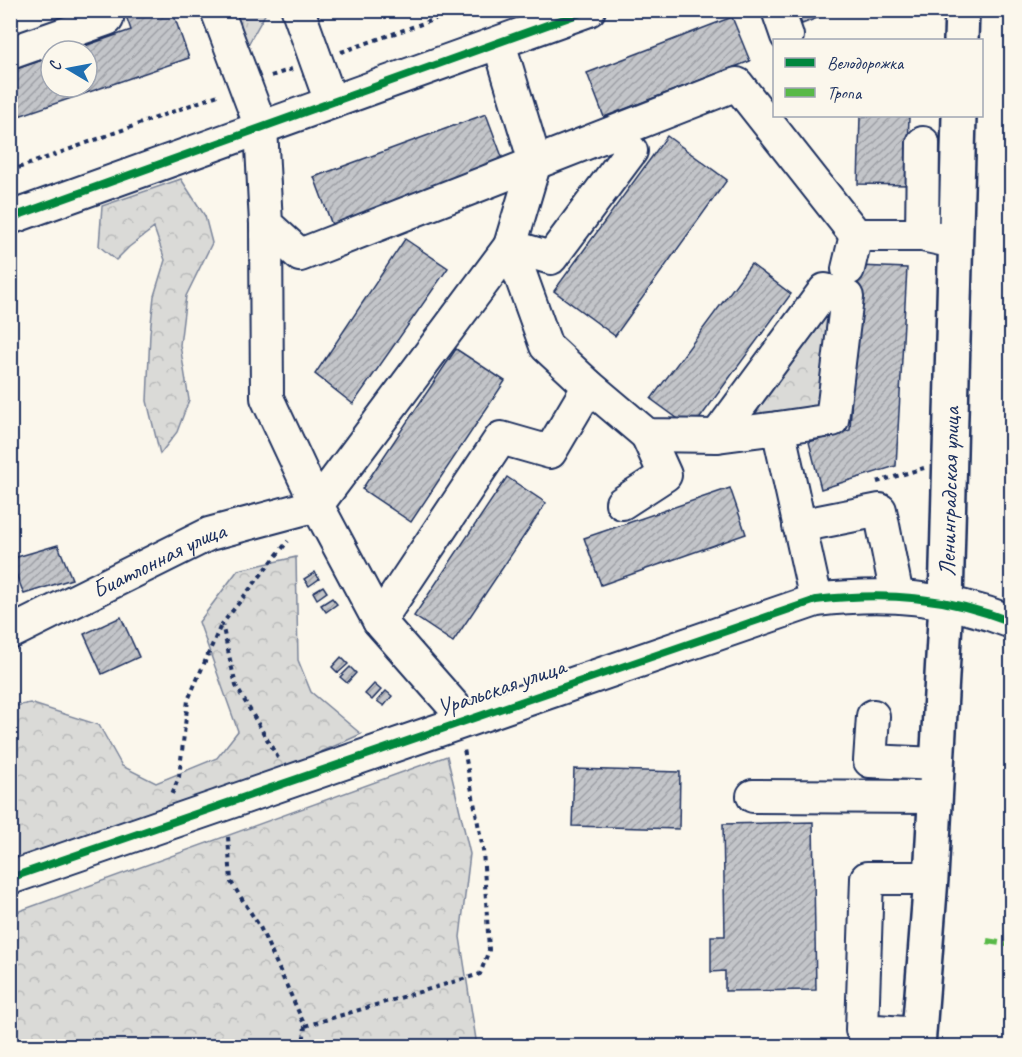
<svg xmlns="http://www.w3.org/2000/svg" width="1022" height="1057" font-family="Caveat,sans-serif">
  <defs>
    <pattern id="grass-tufts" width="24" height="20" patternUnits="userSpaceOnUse" patternTransform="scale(1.5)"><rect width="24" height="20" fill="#dadad7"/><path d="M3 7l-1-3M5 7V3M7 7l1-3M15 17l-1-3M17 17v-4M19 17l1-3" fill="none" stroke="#babbbb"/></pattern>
    <pattern id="forest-crowns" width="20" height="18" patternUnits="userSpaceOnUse" patternTransform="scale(1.5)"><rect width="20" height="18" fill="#dadad7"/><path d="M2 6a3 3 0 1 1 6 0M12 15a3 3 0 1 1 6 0" fill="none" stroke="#babbbb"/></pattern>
    <pattern id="building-hatch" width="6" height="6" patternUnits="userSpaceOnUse" patternTransform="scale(1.5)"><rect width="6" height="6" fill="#c3c5c9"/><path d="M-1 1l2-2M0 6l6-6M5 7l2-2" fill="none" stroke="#9ea0a6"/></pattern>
  </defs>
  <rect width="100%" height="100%" fill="#fbf7ec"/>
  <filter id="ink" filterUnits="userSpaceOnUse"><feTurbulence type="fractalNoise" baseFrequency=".0167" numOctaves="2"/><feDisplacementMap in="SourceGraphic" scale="12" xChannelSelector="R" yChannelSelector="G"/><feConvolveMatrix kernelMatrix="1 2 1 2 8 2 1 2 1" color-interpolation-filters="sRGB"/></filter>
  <g filter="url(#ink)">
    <path fill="url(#grass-tufts)" stroke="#7a849a" stroke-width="1.5" d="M232 11H267L246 48Z"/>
    <path fill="url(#forest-crowns)" stroke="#7a849a" stroke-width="1.5" d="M181 179 205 216 212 243 186 296 180 345 189 400 177 432 160 454 147 401 150 333 154 296 165 260 154 228 129 247 116 260 99 246 102 206Z
      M819 309 837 310 820 412 755 415Z
      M296 557 298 660 311 692 361 734C248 787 128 823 11 863V707L30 703 99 725 122 766 156 783 217 758 238 731 199 622 238 570Z
      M447 756 470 854 460 937 477 1046H11V914Z
      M1011 959V1018L1006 1015Z"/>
    <path fill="url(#building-hatch)" stroke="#1b2f5e" stroke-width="1.5" d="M124 10H172L189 58 10 119V71L51 57V87H87V51H70L131 30Z
      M796 10H831L832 12 802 24Z
      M732 17 750 61 604 117 587 73Z
      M486 114 504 162 332 225 314 177Z
      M860 116H909L907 185 858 184Z
      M667 136 727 180 615 336 554 291Z
      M405 239 448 268 353 404 315 374Z
      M751 264 791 294 692 429 651 399Z
      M859 266 907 268 896 466 821 489 809 442 850 430Z
      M456 349 505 381 411 522 362 489Z
      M507 477 546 503 453 642 414 616Z
      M730 488 746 534 601 585 584 538Z
      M58 545 72 579 24 594 10 559Z
      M315 572 319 579 309 586 304 579Z
      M323 586 327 592 317 599 313 592Z
      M332 598 337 604 326 612 321 605Z
      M121 617 139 657 102 674 84 634Z
      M341 657 348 664 338 673 332 667Z
      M350 667 356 673 347 683 340 677Z
      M374 684 381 690 372 700 365 694Z
      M386 691 392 696 384 706 377 701Z
      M574 769 680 772 679 829 572 826Z
      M813 822 816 990 725 991V971L711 972V936H725L723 824Z"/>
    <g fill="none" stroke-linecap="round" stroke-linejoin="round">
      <g stroke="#1b2f5e" stroke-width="36">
        <g id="minor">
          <path d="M217 10 261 127 266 224 300 255 737 84 856 235"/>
          <path d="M298 10 331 102"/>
          <path d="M778 10 787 36"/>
          <path d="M499 43 535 162 510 246 546 346 589 386 647 435 717 436 778 428 816 600"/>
          <path d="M10 53 107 19 104 10"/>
          <path d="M10 218 589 10"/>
          <path d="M266 224 267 398 317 505 379 621 466 720"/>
          <path d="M922 235 923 143"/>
          <path d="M848 269 856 235H922L955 242"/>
          <path d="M717 436 825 290 847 297 832 420 778 428"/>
          <path d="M622 503 665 475 647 435"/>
          <path d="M799 526 880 510 897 596"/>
          <path d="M379 621 501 438 550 452 589 386"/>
          <path id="s1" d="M10 633 209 534 317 505 510 246 551 258 631 151"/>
          <path d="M873 716 870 761 937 764"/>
          <path d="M753 796 935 797"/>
          <path d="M10 878 816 600C886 592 945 596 1012 622"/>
          <path d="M919 1034 862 1030 867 878H931"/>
        </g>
      </g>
      <g stroke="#1b2f5e" stroke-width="38">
        <g id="major">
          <path d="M961 40 962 10"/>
          <path id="s2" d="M918 1046 931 878 946 602 959 116"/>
        </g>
      </g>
      <path stroke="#1b2f5e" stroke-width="4" stroke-dasharray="4.5 4.5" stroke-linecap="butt" d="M341 52 461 10
        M271 76 292 69
        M10 171 221 94
        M877 482 924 468
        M278 758 236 686 222 624 288 541
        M172 794 179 777 188 700 221 625
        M228 837 231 882 260 927 305 1026 303 1046
        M305 1026 480 974 489 950 483 850 464 749"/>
      <use href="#minor" stroke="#fbf7ec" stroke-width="32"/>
      <use href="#major" stroke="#fbf7ec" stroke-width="33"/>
      <path stroke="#58b947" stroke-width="6" stroke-dasharray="12 6" stroke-linecap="butt" d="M987 941 1012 945"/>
      <g stroke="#fbf7ec" stroke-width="11">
        <path id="cycleway" d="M10 218 589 10
          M10 878 816 600C886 592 945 596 1012 622"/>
      </g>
      <use href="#cycleway" stroke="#00873e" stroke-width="8"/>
    </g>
  </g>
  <g text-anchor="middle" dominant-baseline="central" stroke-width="4.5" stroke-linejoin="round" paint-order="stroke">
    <g font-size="24" fill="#1b2f5e" stroke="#fbf7ec">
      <text stroke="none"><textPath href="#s2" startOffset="555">Ленинградская улица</textPath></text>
      <text stroke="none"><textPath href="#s1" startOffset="166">Биатлонная улица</textPath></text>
      <text transform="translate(501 687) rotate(-19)">Уральская улица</text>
    </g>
  </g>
  <rect width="1022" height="1057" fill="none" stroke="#fbf7ec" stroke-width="36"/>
  <rect x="18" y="18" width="986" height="1021" fill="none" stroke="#1b2f5e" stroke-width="2" filter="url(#ink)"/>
  <rect x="773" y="39" width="210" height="78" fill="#fbf7ec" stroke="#a1a7b3" stroke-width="1.5"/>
  <rect x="785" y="58" width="30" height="9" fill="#00873e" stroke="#a1a7b3" stroke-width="1.5"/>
  <text x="827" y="69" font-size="18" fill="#1b2f5e">Велодорожка</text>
  <rect x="785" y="88" width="30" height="9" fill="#58b947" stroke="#a1a7b3" stroke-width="1.5"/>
  <text x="827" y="99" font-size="18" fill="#1b2f5e">Тропа</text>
  <g transform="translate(69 69) rotate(280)"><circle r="28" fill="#fbf7ec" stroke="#a1a7b3" stroke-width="1.5"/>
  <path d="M0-4.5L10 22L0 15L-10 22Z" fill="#1f6fb2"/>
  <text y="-9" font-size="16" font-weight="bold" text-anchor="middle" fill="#1b2f5e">С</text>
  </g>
</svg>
